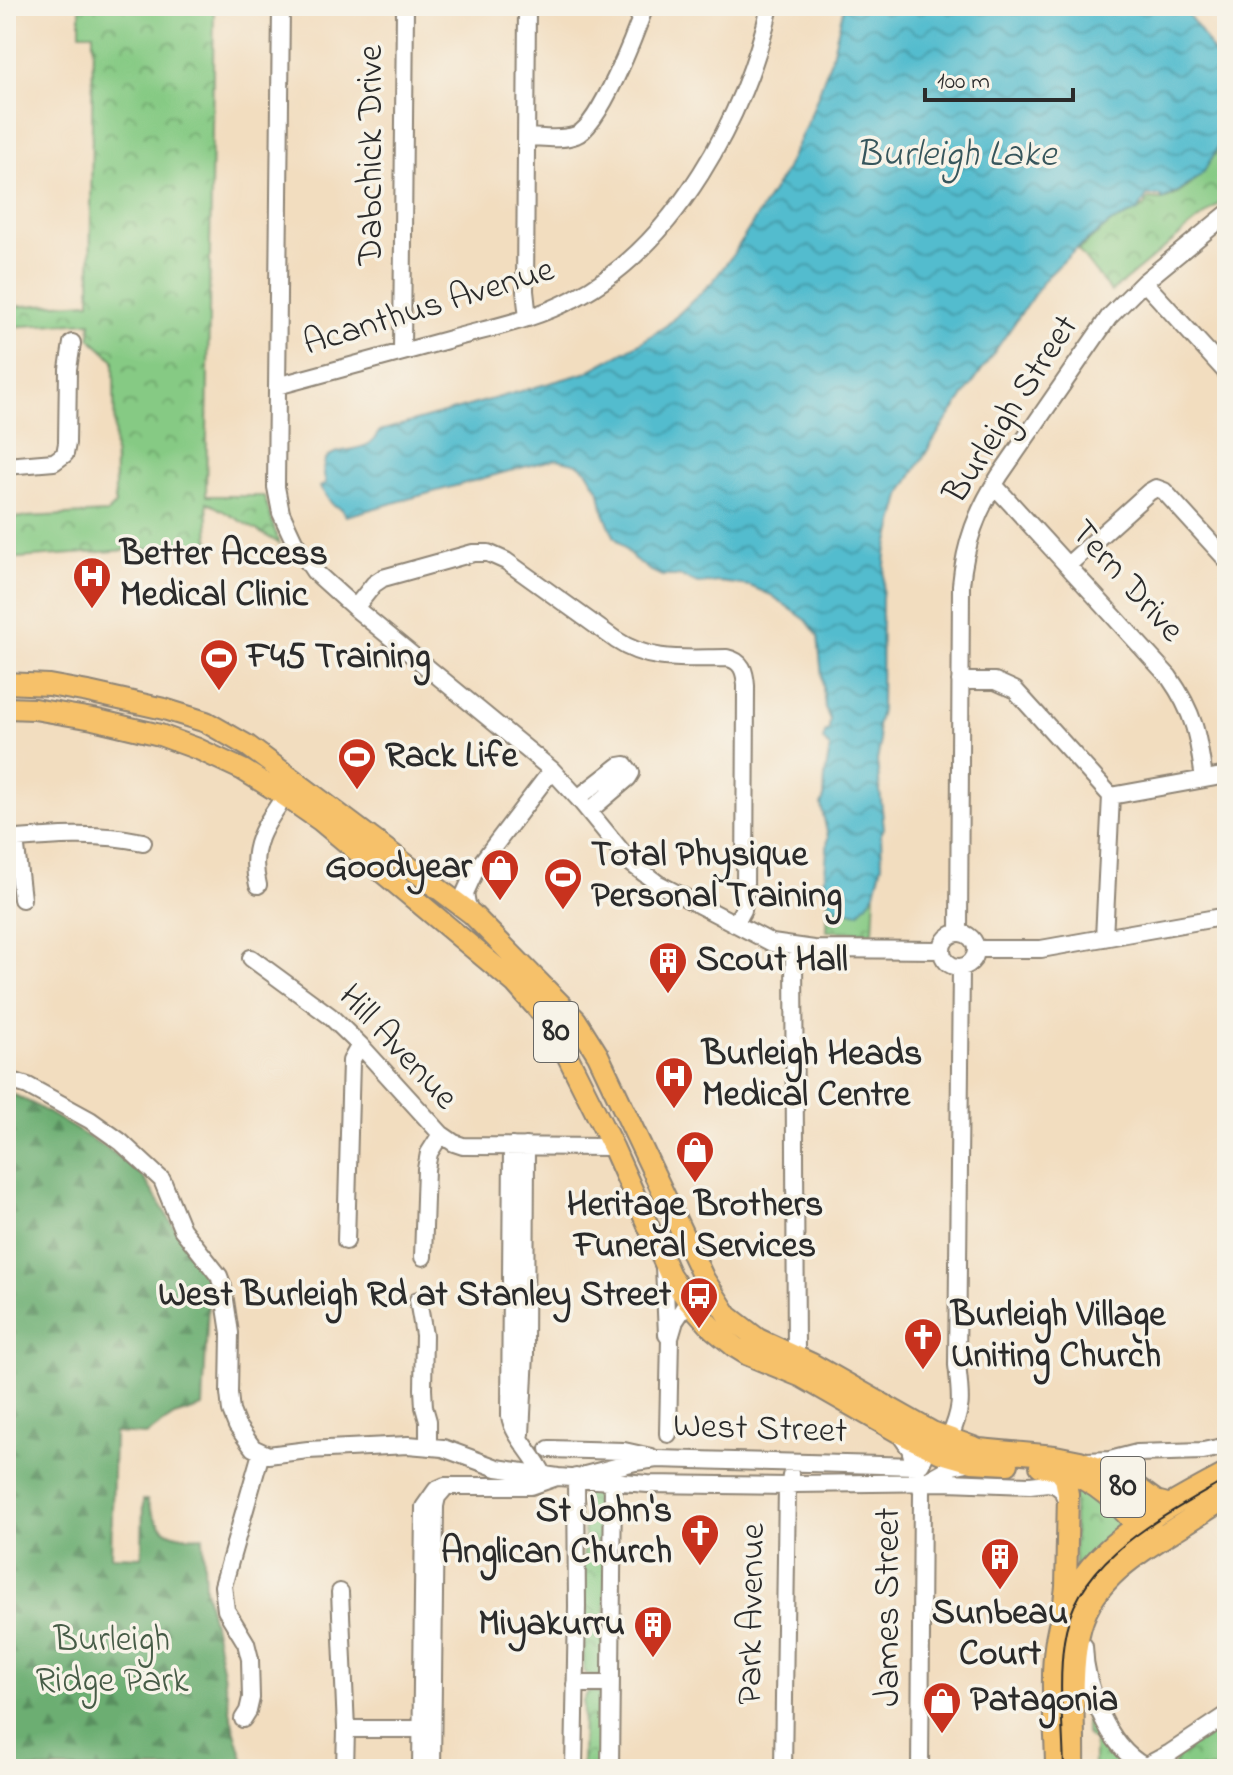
<svg xmlns="http://www.w3.org/2000/svg" width="1233" height="1775" font-family="'Indie Flower',sans-serif">
  <defs>
    <pattern id="forest-firs" width="22" height="20" patternUnits="userSpaceOnUse" patternTransform="scale(2)"><rect width="22" height="20" fill="#6cae72"/><path d="M5 1l3.5 6h-7zM16 11l3.5 6h-7z" fill="#598e5e"/></pattern>
    <pattern id="park-crowns" width="20" height="18" patternUnits="userSpaceOnUse" patternTransform="scale(2)"><rect width="20" height="18" fill="#86ca84"/><path d="M2 6a3 3 0 1 1 6 0M12 15a3 3 0 1 1 6 0" fill="none" stroke="#6ea46c"/></pattern>
    <pattern id="water-waves" width="16" height="10" patternUnits="userSpaceOnUse" patternTransform="scale(2)"><rect width="16" height="10" fill="#52bcce"/><path d="M0 5q4-4 8 0t8 0" fill="none" stroke="#4499a7"/></pattern>
  </defs>
  <rect width="100%" height="100%" fill="#f7f3e8"/>
  <filter id="ink" filterUnits="userSpaceOnUse"><feTurbulence type="fractalNoise" baseFrequency=".0125" numOctaves="2"/><feDisplacementMap in="SourceGraphic" scale="16" xChannelSelector="R" yChannelSelector="G"/><feConvolveMatrix kernelMatrix="1 2 1 2 8 2 1 2 1" color-interpolation-filters="sRGB"/></filter>
  <filter id="wash" filterUnits="userSpaceOnUse"><feTurbulence type="fractalNoise" baseFrequency=".006" numOctaves="4" result="noise"/><feDisplacementMap in="SourceGraphic" scale="32" xChannelSelector="R" yChannelSelector="G"/><feGaussianBlur stdDeviation="1.8" result="paint"/><feColorMatrix in="noise" values="0 0 0 0 0 0 0 0 0 0 0 0 0 0 0 0 0 1.4 0 .05"/><feComposite in="paint" operator="in"/></filter>
  <g filter="url(#wash)">
    <rect width="100%" height="100%" fill="#f2ddbf"/>
    <path fill="url(#forest-firs)" stroke="#4c6c4e" stroke-width="2" d="M6 1091 33 1104 110 1150 141 1175 147 1183 209 1283 203 1407 174 1416 146 1435 114 1433 111 1556 142 1557 143 1500H147C157 1530 170 1539 203 1536L205 1588 216 1637 233 1725 246 1769H6Z"/>
    <path fill="url(#park-crowns)" stroke="#587a58" stroke-width="2" d="M80 6H214L206 496H264L279 543 207 502 209 544 6 559V518L107 513 115 505 114 360 90 338 91 322 6 327V307L90 302 93 33H80Z
      M1227 125V198L1192 225 1111 292 1078 250 1112 222 1138 211 1146 205V202L1149 199C1153 199 1158 200 1162 200 1191 194 1221 152 1227 125Z
      M875 893 873 932 827 931 828 900 837 909 868 901Z
      M1073 1481 1088 1489 1126 1525 1075 1576Z
      M596 1488H602L608 1498 604 1669 599 1677C592 1677 588 1677 584 1671L582 1605 585 1495 589 1489Z
      M593 1691 601 1695 604 1703V1769H582L583 1701 588 1692Z
      M1086 1702H1089L1093 1711V1718L1121 1760 1128 1763 1117 1769H1094V1741L1086 1734Z
      M1227 1723V1769H1168L1176 1762 1177 1756Z"/>
    <path fill="url(#water-waves)" stroke="#3e747c" stroke-width="2" d="M844 6H1173L1189 16 1199 29 1218 61 1227 98V124L1216 151 1203 173 1178 192 1163 200 1160 196H1147L1138 211 1112 222 1076 249 1045 279 940 430 902 492 886 554 882 598 881 710 877 727 880 745 877 761 884 828 881 834 882 864 875 893 859 913 837 909 828 900 824 886 828 837 821 805 824 797 825 776 830 748 823 740 825 733 829 729 830 720 825 708 818 636 806 620 771 595 750 586 719 582 698 584 680 576H662L649 570 633 558 614 536 604 513 600 492 587 471 578 464 557 459 531 465 346 516 342 509 332 504 320 487 326 483C313 441 353 457 372 442 375 439 377 434 380 431L585 373 640 343 667 325 713 281 732 256 784 173 810 117 831 59Z"/>
  </g>
  <g filter="url(#ink)">
    <g fill="none" stroke-linecap="round" stroke-linejoin="round">
      <g stroke="#8e8475" stroke-width="20">
        <path id="minor" d="M281 6 276 487 281 513 294 541 314 571 355 608 552 770 578 798 632 864 657 883 772 943 814 949 942 950
          M527 6 525 291 528 318
          M526 137C541 137 562 141 576 135 600 126 636 32 645 6
          M1144 282 1227 373
          M402 352 405 6
          M277 386C334 371 390 355 447 340 489 328 534 320 573 299 675 247 746 115 770 6
          M6 466 54 462 65 454 67 443 68 369 72 343
          M994 485 1169 677C1195 714 1198 736 1204 779
          M1068 565 1149 492 1156 488 1164 491 1227 560
          M355 608 374 584 383 578 473 553H488L506 561 616 640C650 663 687 658 727 658 742 661 745 671 746 686L745 897 743 910 735 924
          M960 681H995L1015 690 1111 796 1227 775
          M578 798 619 766 625 765 631 773 628 778 589 811
          M15 839 22 899
          M6 840C52 836 98 832 143 842
          M258 885C248 848 265 824 285 796
          M472 914 467 904 465 893 475 871 552 770
          M959 933 961 585C965 543 977 511 1000 475L1109 317 1144 282 1227 214
          M942 950a17 17 0 1 1 34 0a17 17 0 1 1-34 0Z
          M1104 938 1111 796
          M794 947 796 1356
          M976 949H1041L1227 916
          M251 958 330 1016 360 1045 441 1134 454 1143 463 1146 613 1147
          M6 1079 28 1086 90 1120 121 1142 162 1180 182 1229 219 1276 223 1287 230 1333 229 1393 231 1411 237 1426 253 1448 268 1455 308 1450 408 1445 443 1448 497 1468 558 1477 648 1484 787 1486 795 1484 948 1482 1030 1485 1048 1483 1056 1485 1062 1490 1068 1504
          M512 1146 510 1416C513 1436 534 1454 543 1474
          M346 1241 351 1061 360 1045
          M423 1257 426 1169 429 1153 441 1134
          M664 1266 667 1335
          M418 1300 424 1335 423 1389 424 1407 428 1421V1446
          M898 1432 910 1449 922 1491 920 1769
          M521 1434 525 1354 526 1146
          M668 1434 670 1338 675 1321 688 1301
          M949 1439C963 1407 961 1399 957 1365L961 967
          M549 1449 624 1451 651 1457
          M1086 1461 1110 1460 1137 1453 1203 1451 1227 1446
          M585 1475 635 1462 657 1459 917 1466 921 1464 929 1447
          M926 1481 953 1466 972 1462
          M340 1592 346 1729H421
          M1084 1646C1085 1686 1107 1746 1144 1766
          M575 1684H610
          M243 1719 248 1711 251 1698 250 1659 246 1643 226 1610 223 1586 261 1453
          M345 1769 346 1729
          M421 1769 424 1507 436 1490 445 1486H531L557 1477
          M432 1769 435 1506 437 1497 443 1490
          M574 1769 577 1606 576 1477
          M610 1769 613 1482
          M783 1769 787 1486 790 1483 791 1476
          M1140 1769 1170 1753 1227 1715"/>
      </g>
      <g stroke="#8e8475" stroke-width="24">
        <path id="major" d="M6 683 49 685 88 692 164 709 206 722 248 746 323 802 472 914 576 1020 598 1055 704 1279 728 1316 758 1339 812 1364 932 1432 979 1449 1055 1456 1080 1461 1096 1467 1109 1475 1122 1486 1154 1533
          M6 708 34 709 93 719 160 735 198 749 243 770 285 796 321 821 515 983 552 1025 613 1147 670 1275 688 1301 713 1329 735 1347 748 1355 802 1377 898 1432 941 1453 972 1462 1008 1464
          M1040 1466C1083 1471 1113 1496 1138 1528
          M1058 1469 1065 1478 1068 1494 1066 1587 1063 1610
          M1126 1479 1156 1501 1171 1505"/>
      </g>
      <g stroke="#8e8475" stroke-width="26">
        <path id="highway" d="M1057 1769C1057 1726 1050 1682 1057 1640 1070 1553 1159 1512 1227 1474
          M1073 1769C1074 1726 1069 1676 1078 1634 1089 1581 1133 1556 1175 1529 1193 1518 1210 1507 1227 1496"/>
      </g>
      <use href="#minor" stroke="#fff" stroke-width="16"/>
      <use href="#major" stroke="#f6c16b" stroke-width="20"/>
      <use href="#highway" stroke="#f6c16b" stroke-width="22"/>
      <path stroke="#2b2b2b" stroke-width="2" d="M1064 1769C1063 1728 1058 1681 1064 1641 1075 1559 1163 1517 1227 1479"/>
    </g>
  </g>
  <defs>
    <g id="hospital-pin" transform="scale(2)"><path d="M0 17L-7.5 6A9.5 9.5 0 1 1 7.5 6Z" fill="#c8321e" stroke="#f7f3e8"/><path d="M-5-5h3v3.5h4V-5h3V5h-3V1.5h-4V5h-3Z" fill="#fff"/></g>
    <g id="stadium-pin" transform="scale(2)"><path d="M0 17L-7.5 6A9.5 9.5 0 1 1 7.5 6Z" fill="#c8321e" stroke="#f7f3e8"/><path d="M0-5a6.5 5 0 1 0 0 10a6.5 5 0 1 0 0-10ZM-3.5-1.8h7v3.6h-7Z" fill="#fff"/></g>
    <g id="shop-pin" transform="scale(2)"><path d="M0 17L-7.5 6A9.5 9.5 0 1 1 7.5 6Z" fill="#c8321e" stroke="#f7f3e8"/><path d="M-5-2.5h2.3a2.7 3.5 0 0 1 5.4 0H5L5.5 6h-11ZM-1.5-2.5h3a1.5 2.3 0 0 0-3 0Z" fill="#fff"/></g>
    <g id="building-pin" transform="scale(2)"><path d="M0 17L-7.5 6A9.5 9.5 0 1 1 7.5 6Z" fill="#c8321e" stroke="#f7f3e8"/><path d="M-4-6H4V6H1V3H-1V6H-4ZM-2.5-4.3h1.7v1.8h-1.7ZM.8-4.3h1.7v1.8H.8ZM-2.5-1h1.7V.8h-1.7ZM.8-1h1.7V.8H.8Z" fill="#fff"/></g>
    <g id="bus-pin" transform="scale(2)"><path d="M0 17L-7.5 6A9.5 9.5 0 1 1 7.5 6Z" fill="#c8321e" stroke="#f7f3e8"/><path d="M-5-6H5V4H4V6H2V4H-2V6H-4V4H-5ZM-3.5-4V0h7V-4ZM-3.5 1.2v1.5H-2V1.2ZM2 1.2v1.5H3.5V1.2Z" fill="#fff"/></g>
    <g id="church-pin" transform="scale(2)"><path d="M0 17L-7.5 6A9.5 9.5 0 1 1 7.5 6Z" fill="#c8321e" stroke="#f7f3e8"/><path d="M-1.2-6h2.4v3.5h3.3v2.4h-3.3V6h-2.4V-.1h-3.3v-2.4h3.3Z" fill="#fff"/></g>
  </defs>
  <g fill-rule="evenodd">
    <use href="#hospital-pin" x="92" y="576"/>
    <use href="#stadium-pin" x="219" y="658"/>
    <use href="#stadium-pin" x="357" y="757"/>
    <use href="#shop-pin" x="500" y="868"/>
    <use href="#stadium-pin" x="563" y="877"/>
    <use href="#building-pin" x="668" y="961"/>
    <use href="#hospital-pin" x="674" y="1076"/>
    <use href="#shop-pin" x="695" y="1150"/>
    <use href="#bus-pin" x="699" y="1296"/>
    <use href="#church-pin" x="923" y="1337"/>
    <use href="#church-pin" x="700" y="1533"/>
    <use href="#building-pin" x="1000" y="1557"/>
    <use href="#building-pin" x="653" y="1625"/>
    <use href="#shop-pin" x="942" y="1701"/>
  </g>
  <g text-anchor="middle" dominant-baseline="central" stroke-width="7" stroke-linejoin="round" paint-order="stroke">
    <g fill="#f7f3e8" stroke="#686764" stroke-width="2">
      <rect x="534" y="1002" width="44" height="60" rx="6"/>
      <rect x="1101" y="1457" width="44" height="60" rx="6"/>
    </g>
    <g font-size="34" font-weight="bold" fill="#2b2b2b">
      <text x="556" y="1032">80</text>
      <text x="1123" y="1487">80</text>
    </g>
    <g font-size="36" fill="#2b2b2b" stroke="#f7f3e8">
      <text transform="translate(372 155) rotate(-90)">Dabchick Drive</text>
      <text transform="translate(429 308) rotate(-17)">Acanthus Avenue</text>
      <text transform="translate(1012 410) rotate(-57)">Burleigh Street</text>
      <text transform="translate(1126 582) rotate(48)">Tern Drive</text>
      <text transform="translate(397 1048) rotate(47)">Hill Avenue</text>
      <text transform="translate(760 1430) rotate(2)">West Street</text>
      <text transform="translate(889 1607) rotate(-90)">James Street</text>
      <text transform="translate(753 1614) rotate(-89)">Park Avenue</text>
    </g>
    <g font-size="36" font-weight="bold" fill="#2b2b2b" stroke="#f7f3e8" text-anchor="start">
      <text x="120" y="555">Better Access<tspan x="120" dy="41">Medical Clinic</tspan></text>
      <text x="247" y="658">F45 Training</text>
      <text x="385" y="757">Rack Life</text>
      <text x="591" y="856">Total Physique<tspan x="591" dy="41">Personal Training</tspan></text>
      <text x="472" y="868" text-anchor="end">Goodyear</text>
      <text x="696" y="961">Scout Hall</text>
      <text x="702" y="1055">Burleigh Heads<tspan x="702" dy="41">Medical Centre</tspan></text>
      <text x="695" y="1206" text-anchor="middle">Heritage Brothers<tspan x="695" dy="41">Funeral Services</tspan></text>
      <text x="671" y="1296" text-anchor="end">West Burleigh Rd at Stanley Street</text>
      <text x="951" y="1316">Burleigh Village<tspan x="951" dy="41">Uniting Church</tspan></text>
      <text x="672" y="1512" text-anchor="end">St John's<tspan x="672" dy="41">Anglican Church</tspan></text>
      <text x="1000" y="1614" text-anchor="middle">Sunbeau<tspan x="1000" dy="41">Court</tspan></text>
      <text x="625" y="1625" text-anchor="end">Miyakurru</text>
      <text x="970" y="1701">Patagonia</text>
    </g>
    <g font-size="36" fill="#465b46" stroke="#f7f3e8">
      <text x="112" y="1641">Burleigh<tspan x="112" dy="41">Ridge Park</tspan></text>
    </g>
    <g font-size="38" font-style="italic" fill="#37565c" stroke="#f7f3e8">
      <text x="956" y="156">Burleigh Lake</text>
    </g>
  </g>
  <rect width="1233" height="1775" fill="none" stroke="#f7f3e8" stroke-width="32"/>
  <path d="M925 88v12h148v-12" fill="none" stroke="#2b2b2b" stroke-width="4"/>
  <text x="937" y="88" font-size="24" fill="#2b2b2b" stroke="#f7f3e8" stroke-width="6" paint-order="stroke">100 m</text>
</svg>
